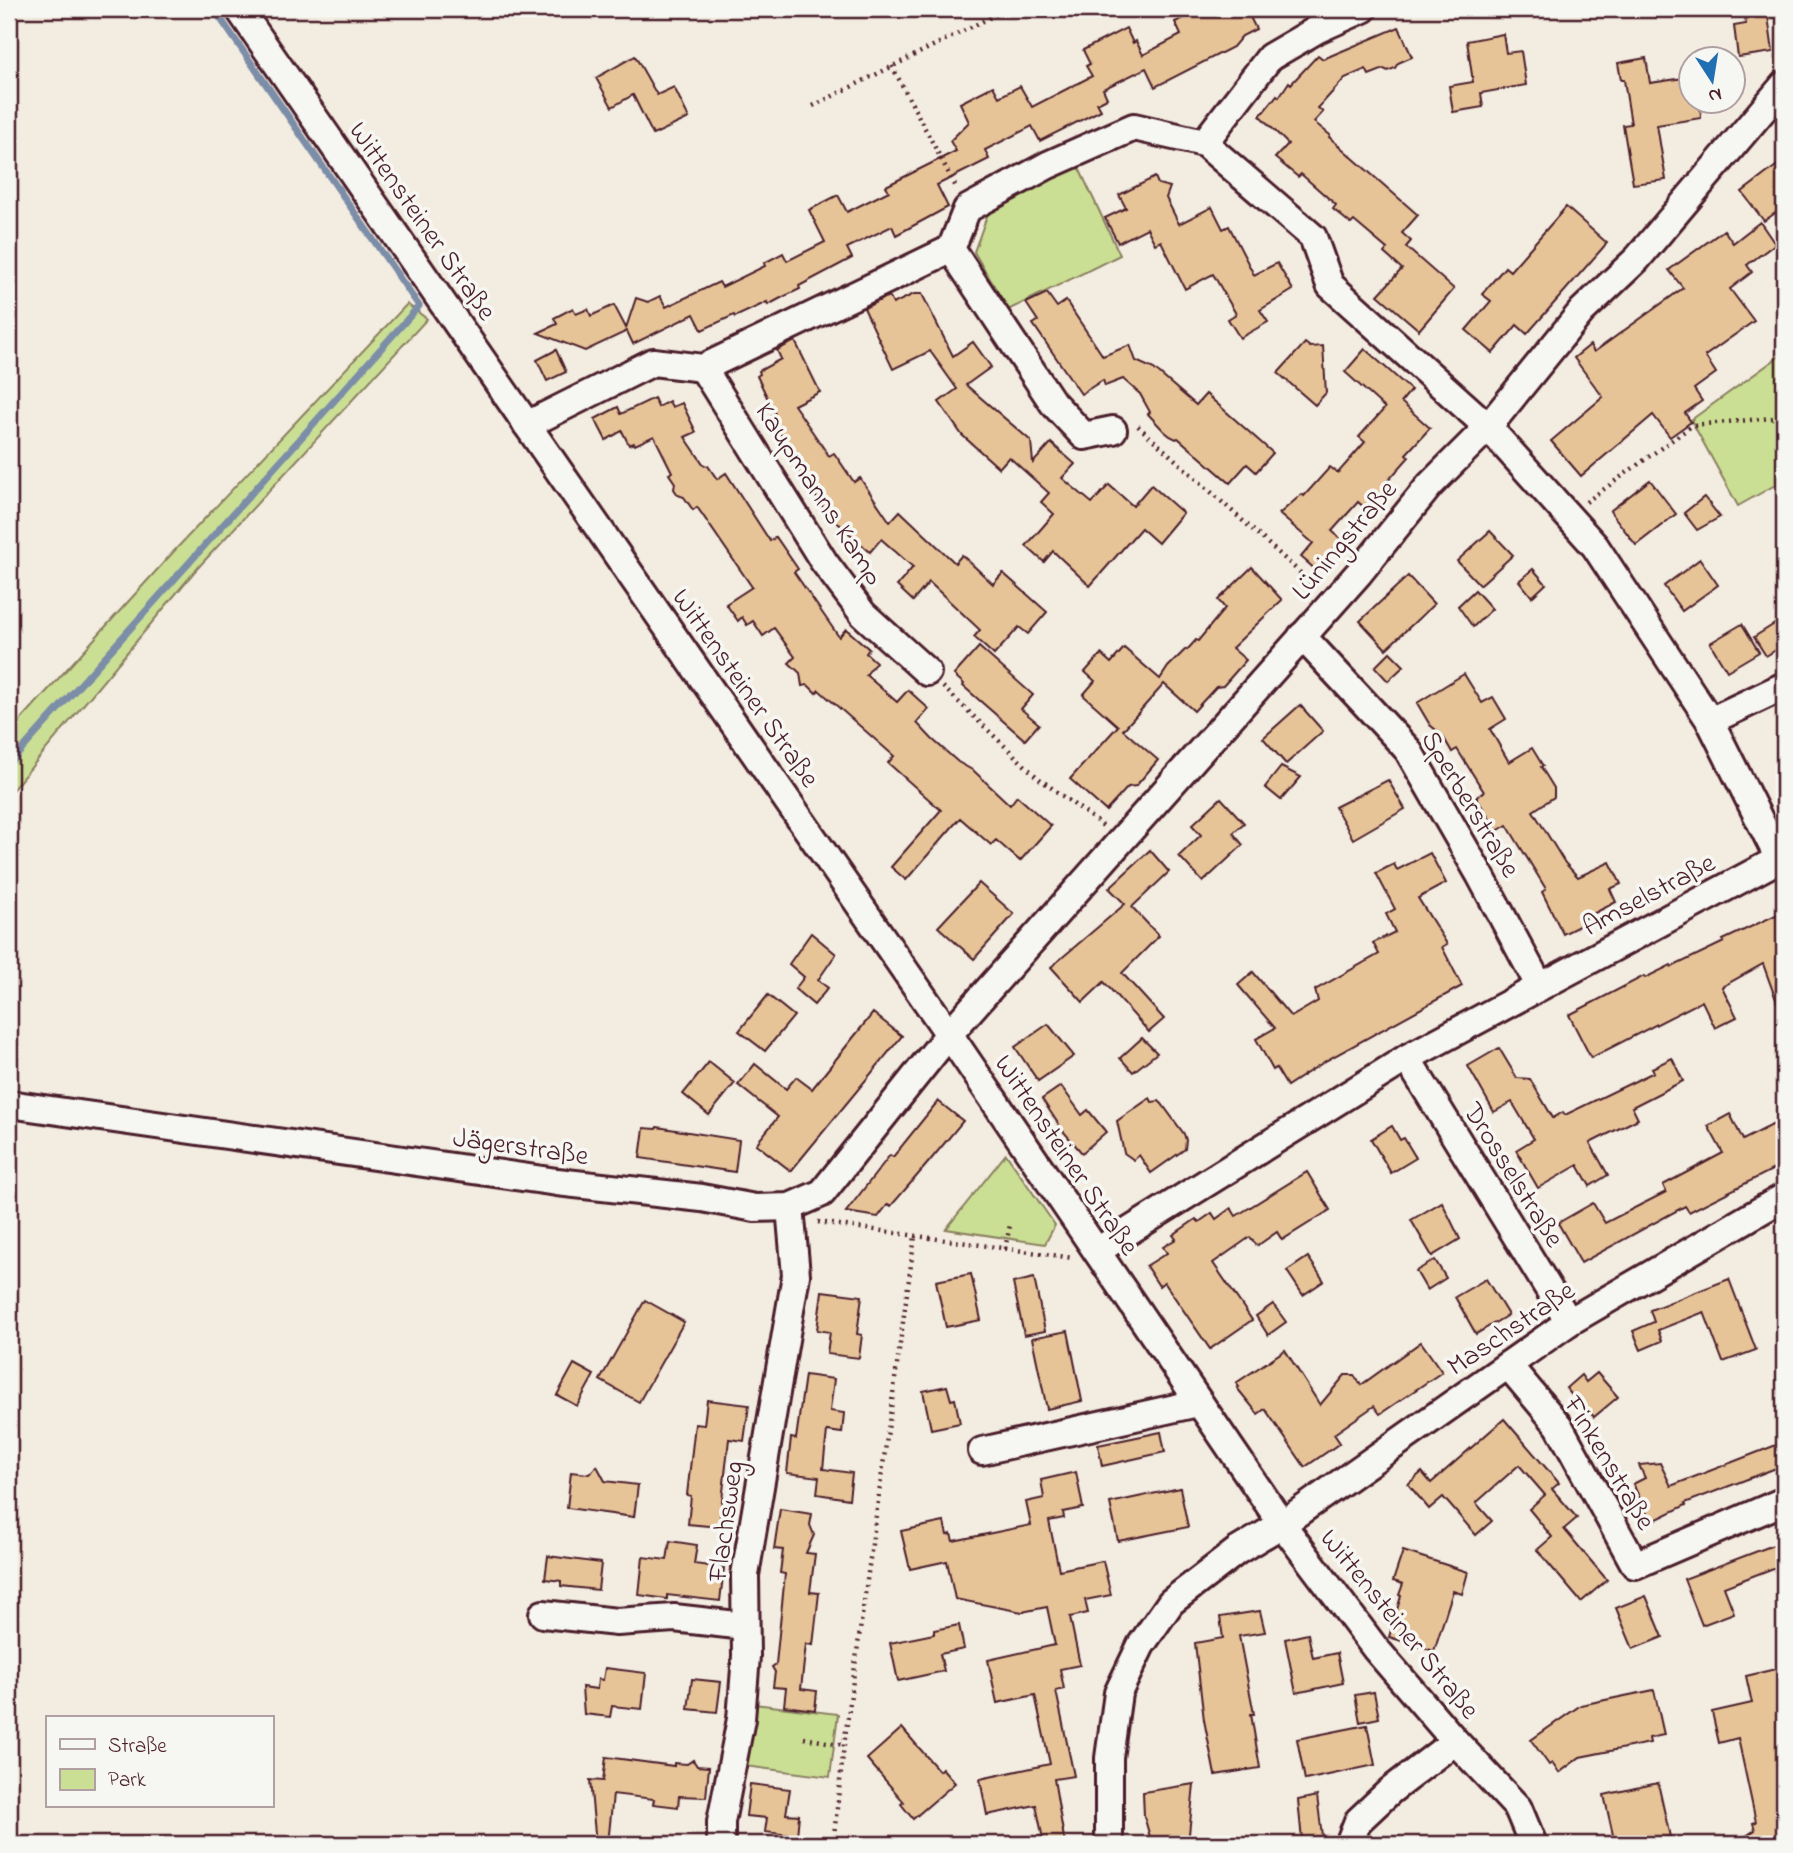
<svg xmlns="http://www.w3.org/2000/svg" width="1793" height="1853" font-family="'Indie Flower',sans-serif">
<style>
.green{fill:#cadf94;stroke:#8a7f60;stroke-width:2}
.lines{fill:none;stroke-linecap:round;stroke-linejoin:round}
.stream{stroke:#7b8da8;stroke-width:7}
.building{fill:#e7c498;stroke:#4a1f2b;stroke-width:2}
.minor-casing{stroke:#4a1f2b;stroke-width:32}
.path{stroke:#4a1f2b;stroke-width:4.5;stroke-dasharray:2 5;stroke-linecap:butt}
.minor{stroke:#f6f6f2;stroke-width:26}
.labels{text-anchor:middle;stroke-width:7;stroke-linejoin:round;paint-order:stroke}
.street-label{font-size:28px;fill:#4a1f2b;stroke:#f6f6f2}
</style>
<rect width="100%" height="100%" fill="#f3ece0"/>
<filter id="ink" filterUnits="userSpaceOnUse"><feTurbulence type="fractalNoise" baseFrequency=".0143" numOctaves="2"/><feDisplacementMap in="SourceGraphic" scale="14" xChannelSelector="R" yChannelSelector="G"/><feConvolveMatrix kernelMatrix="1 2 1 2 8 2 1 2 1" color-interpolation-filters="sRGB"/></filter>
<g filter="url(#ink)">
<!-- green -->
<g class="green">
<polygon points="1078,166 1120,255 1008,310 974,252 988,213"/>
<polygon points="407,304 427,319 194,572 9,794 9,733 176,549"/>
<polygon points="1784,353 1784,480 1738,506 1691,420"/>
<polygon points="1006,1154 1055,1225 1045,1244 946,1229"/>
<polygon points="754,1704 838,1714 830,1777 744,1766"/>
</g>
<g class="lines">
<!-- stream -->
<polyline class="stream" points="9,764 419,306 214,9"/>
</g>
<!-- building -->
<g class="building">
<polygon points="1202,9 1246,9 1256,29 1242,36 1233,47 1155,87 1146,68 1103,89 1107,98 1097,103 1101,110 1040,141 1032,126 985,150 989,159 937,185 948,207 896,235 892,226 847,248 852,258 799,286 800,289 781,298 768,305 767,302 735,317 734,315 702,330 694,314 633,344 627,331 585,351 538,333 557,324 554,318 573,308 576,314 588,309 591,316 614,305 626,328 636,298 648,302 660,296 666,307 719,282 722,287 765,266 764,263 783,253 787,261 825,242 809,210 838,195 847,212 889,191 886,186 956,151 950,141 969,122 960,103 993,86 999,97 1020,86 1032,107 1092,76 1086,66 1090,64 1083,50 1126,28 1133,43 1136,41 1143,55 1181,35 1175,22"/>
<polygon points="1744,9 1767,9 1773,52 1738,57 1734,26 1746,24"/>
<polygon points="1399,27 1412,57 1398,63 1395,68 1388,71 1384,69 1369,75 1366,69 1345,78 1318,108 1323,112 1314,122 1330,135 1329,137 1418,215 1402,233 1411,241 1406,247 1454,289 1419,330 1378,295 1402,269 1384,253 1387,249 1354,221 1351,224 1333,209 1336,205 1301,174 1298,177 1275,158 1288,144 1260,116 1277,95 1279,97 1289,82 1291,84 1318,55 1323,59"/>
<polygon points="1503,34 1506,53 1521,51 1526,85 1481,93 1483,107 1453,112 1449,86 1473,82 1467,41"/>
<polygon points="635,56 657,95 674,87 689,118 653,135 633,95 612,107 596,78"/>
<polygon points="1646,58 1650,83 1691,77 1691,102 1700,102 1701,118 1657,125 1666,180 1633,184 1623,125 1631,124 1624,80 1621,80 1618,63"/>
<polygon points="1784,160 1784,207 1764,221 1742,192"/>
<polygon points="1155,177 1158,184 1170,187 1166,198 1179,224 1212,207 1223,229 1229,226 1254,275 1277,263 1293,290 1260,310 1268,322 1240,338 1228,319 1236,314 1213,274 1185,289 1161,241 1155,244 1147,228 1118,243 1105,218 1126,208 1119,195"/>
<polygon points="1566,207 1607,243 1527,334 1517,325 1493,353 1466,330 1491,301 1482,294 1505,267 1510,271"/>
<polygon points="1760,222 1775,244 1747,265 1752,272 1730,289 1754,321 1705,356 1716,373 1694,389 1702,401 1685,413 1691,422 1670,437 1653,415 1581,476 1551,441 1603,397 1574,358 1590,345 1594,352 1683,288 1669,270 1724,230 1733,243"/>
<polygon points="1047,293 1057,307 1066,301 1103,356 1130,345 1136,361 1154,369 1196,405 1206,394 1273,453 1256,472 1247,464 1230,483 1178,438 1176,439 1170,436 1164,431 1148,414 1150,412 1140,394 1123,379 1105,386 1103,380 1081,394 1033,324 1038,321 1026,303"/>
<polygon points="914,294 922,294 953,356 973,342 991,367 966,385 1031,441 1033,463 1051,443 1075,464 1062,478 1092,503 1109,485 1133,506 1151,485 1183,513 1158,543 1141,528 1090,586 1053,551 1044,562 1026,546 1054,514 1041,502 1049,493 1009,457 999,468 962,435 939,402 957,389 930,351 893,369 864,308 889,296 893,304"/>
<polygon points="795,341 820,392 794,405 829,456 834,453 854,482 860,478 890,522 900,511 955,563 962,555 993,584 1003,573 1047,612 1028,634 1019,627 994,655 974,637 980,630 929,582 913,601 897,586 913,567 881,539 870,552 828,514 781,447 785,444 772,416 775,414 757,376 760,374 759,371 781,359 777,350"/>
<polygon points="1305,343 1310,347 1323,346 1326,393 1315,405 1278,373"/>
<polygon points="1365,349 1411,390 1401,402 1430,428 1406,454 1409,457 1385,484 1388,486 1381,495 1386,500 1373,515 1358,502 1332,531 1342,540 1316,570 1301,557 1313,543 1279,514 1302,494 1304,496 1330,467 1338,473 1365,442 1359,437 1385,408 1345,372"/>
<polygon points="556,350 566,372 547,381 537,360"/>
<polygon points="654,398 658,407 669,401 672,407 682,403 696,432 685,437 704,465 708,466 717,479 726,473 770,541 776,537 798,569 794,572 839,637 846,629 869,649 866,653 876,662 866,675 897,702 908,690 929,709 917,723 932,739 958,762 974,771 1010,805 1017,796 1051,826 1020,861 996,840 991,845 960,818 906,880 891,867 941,810 888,763 894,756 819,690 816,693 808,685 802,686 800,673 789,663 795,657 774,628 763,636 753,621 747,625 742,617 738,621 726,604 752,587 697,507 693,510 684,497 678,495 674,489 675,483 669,474 672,472 654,436 635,445 634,443 629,445 622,431 606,440 595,419 618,407 621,414"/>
<polygon points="1650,480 1676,514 1636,545 1610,511"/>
<polygon points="1704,497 1720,517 1697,530 1684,513"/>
<polygon points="1490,531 1513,555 1480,585 1457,561"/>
<polygon points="1700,559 1718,585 1682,611 1664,586"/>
<polygon points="1252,567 1282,600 1232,648 1246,660 1223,686 1216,687 1194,711 1164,684 1123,730 1158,760 1136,786 1128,787 1106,811 1070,779 1118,726 1083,695 1095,681 1085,672 1101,654 1111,663 1124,648 1160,679 1168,667 1186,649 1187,650 1196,640 1198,641 1225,608 1218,600"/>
<polygon points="1533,569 1546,584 1532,597 1519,581"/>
<polygon points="1408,576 1434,604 1386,649 1360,621"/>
<polygon points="1475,590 1492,609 1473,627 1458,606"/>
<polygon points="1784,618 1784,645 1766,656 1754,637"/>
<polygon points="1742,624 1759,652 1727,671 1710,643"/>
<polygon points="979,647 1033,695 1021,709 1039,724 1025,740 963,686 964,684 954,675"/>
<polygon points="1390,652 1404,666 1388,681 1375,667"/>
<polygon points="1464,674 1482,703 1493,697 1506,719 1490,729 1509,762 1532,748 1543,766 1541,767 1554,788 1554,797 1533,811 1565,863 1578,877 1610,862 1621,884 1610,889 1616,902 1581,920 1583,924 1563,934 1542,892 1546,889 1507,825 1497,831 1476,797 1484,792 1457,749 1452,752 1442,735 1430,725 1417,703"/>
<polygon points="1300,705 1323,731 1286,764 1263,738"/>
<polygon points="1281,767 1301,777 1281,800 1265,787"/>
<polygon points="1388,780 1405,809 1353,839 1335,807"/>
<polygon points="1221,798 1244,823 1233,833 1243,845 1203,882 1179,856 1201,835 1192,825"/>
<polygon points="1150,850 1169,872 1132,907 1159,936 1122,973 1164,1019 1149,1032 1104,982 1083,1002 1051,967 1125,904 1109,888"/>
<polygon points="1430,853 1446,883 1418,898 1447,944 1442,947 1462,986 1327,1060 1287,1086 1276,1068 1273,1070 1256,1039 1275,1028 1238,985 1253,972 1291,1017 1318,1001 1315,990 1379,954 1373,943 1395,932 1386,914 1395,909 1376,873 1394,864 1397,870"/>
<polygon points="979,883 1014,914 974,959 938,927"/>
<polygon points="1784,911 1784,1016 1782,1016 1763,964 1722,987 1737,1017 1715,1028 1702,1001 1591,1058 1569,1015 1644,976 1645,978 1671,965 1672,967 1724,942 1723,940"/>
<polygon points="811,933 836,954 818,980 828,988 814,1005 795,989 804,977 789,964"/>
<polygon points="768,995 794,1016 765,1051 739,1031"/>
<polygon points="873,1013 902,1036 791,1171 756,1144 778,1117 738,1085 755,1064 786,1089 796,1077 812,1089"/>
<polygon points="1048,1024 1074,1056 1038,1081 1015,1047"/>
<polygon points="1142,1038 1157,1053 1133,1072 1120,1058"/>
<polygon points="1499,1048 1517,1078 1530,1079 1553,1118 1563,1112 1565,1115 1654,1072 1652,1068 1672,1058 1683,1081 1632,1107 1638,1119 1590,1143 1608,1175 1590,1186 1578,1165 1538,1188 1516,1150 1534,1139 1512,1102 1494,1112 1468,1066"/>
<polygon points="709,1062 735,1083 709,1115 683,1094"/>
<polygon points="1061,1086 1082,1115 1088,1110 1106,1132 1082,1153 1063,1131 1042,1099"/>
<polygon points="1150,1098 1152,1102 1159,1101 1162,1104 1184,1134 1186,1140 1185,1149 1151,1173 1139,1155 1134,1160 1124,1153 1117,1121"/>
<polygon points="938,1101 963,1121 928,1163 891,1206 888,1204 878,1217 846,1212 890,1155 893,1157"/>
<polygon points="1730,1114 1743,1140 1784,1119 1784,1164 1689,1212 1685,1206 1581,1263 1558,1223 1593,1203 1605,1223 1666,1192 1663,1185 1723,1153 1708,1126"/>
<polygon points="1392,1126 1400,1140 1404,1138 1416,1158 1391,1173 1371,1139"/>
<polygon points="657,1127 739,1140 735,1172 640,1158 644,1128 656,1129"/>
<polygon points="1307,1172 1330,1210 1282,1240 1277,1232 1257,1246 1250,1237 1213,1263 1252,1320 1210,1349 1164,1282 1159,1286 1146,1266 1167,1253 1163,1247 1176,1239 1173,1235 1196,1219 1199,1222 1212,1213 1216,1219 1231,1208 1236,1216"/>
<polygon points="1442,1202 1460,1239 1432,1256 1411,1220"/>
<polygon points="1308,1257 1324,1281 1303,1295 1287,1271"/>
<polygon points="1435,1260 1446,1278 1427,1290 1416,1271"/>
<polygon points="971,1274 981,1320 946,1327 936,1281"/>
<polygon points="1034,1278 1045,1331 1024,1335 1013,1283"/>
<polygon points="1486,1279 1508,1315 1476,1334 1455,1297"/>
<polygon points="1729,1279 1756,1350 1723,1362 1704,1312 1658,1330 1662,1341 1641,1350 1633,1331 1654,1322 1650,1310"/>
<polygon points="822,1291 862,1296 857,1334 862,1335 859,1358 827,1354 830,1332 817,1330"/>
<polygon points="645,1300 684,1322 639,1402 600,1380"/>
<polygon points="1273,1304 1286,1322 1268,1335 1256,1316"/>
<polygon points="1068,1331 1082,1401 1047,1409 1032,1338"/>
<polygon points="1421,1342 1442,1372 1380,1414 1374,1406 1334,1434 1340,1443 1305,1467 1265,1409 1258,1414 1237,1388 1239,1387 1236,1383 1285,1350 1320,1405 1345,1375 1354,1375 1361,1385"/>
<polygon points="574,1364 594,1375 577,1406 557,1395"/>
<polygon points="1597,1373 1618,1397 1594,1417 1586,1408 1584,1410 1566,1388 1581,1375 1586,1382"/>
<polygon points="805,1375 834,1379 830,1411 844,1413 842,1433 827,1431 823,1469 852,1473 849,1499 817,1494 819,1477 787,1473 791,1438 796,1439"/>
<polygon points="947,1386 951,1400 955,1399 960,1423 931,1429 923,1391"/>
<polygon points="707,1400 749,1405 744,1441 729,1439 719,1527 688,1524 691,1496 687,1495 695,1424 704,1425"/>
<polygon points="1504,1419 1559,1483 1552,1489 1577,1518 1564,1529 1607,1580 1581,1602 1537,1550 1552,1537 1529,1509 1545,1495 1519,1465 1476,1503 1492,1521 1476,1535 1443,1497 1429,1509 1408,1484 1422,1472 1431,1483"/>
<polygon points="1161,1432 1165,1452 1102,1466 1098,1445"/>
<polygon points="1784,1442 1784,1465 1685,1503 1686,1505 1651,1522 1633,1484 1645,1478 1639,1465 1660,1463 1671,1486"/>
<polygon points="597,1466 605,1481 638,1485 634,1517 567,1508 571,1472 589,1474"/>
<polygon points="1076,1472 1083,1508 1063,1512 1064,1518 1049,1521 1059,1570 1103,1561 1111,1595 1085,1600 1088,1613 1070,1617 1080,1665 1060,1669 1064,1689 1056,1691 1074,1776 1054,1779 1065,1844 1044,1844 1036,1805 987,1815 980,1779 1050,1764 1035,1695 997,1703 988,1660 1055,1645 1047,1607 1022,1612 955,1599 947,1561 910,1569 901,1531 944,1522 947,1535 951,1534 953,1541 1031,1525 1026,1502 1044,1498 1041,1480"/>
<polygon points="1180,1488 1188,1527 1118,1541 1110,1503"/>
<polygon points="780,1509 812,1514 810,1525 814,1535 806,1553 815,1554 810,1592 819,1593 813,1645 806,1644 801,1689 817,1691 815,1710 784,1706 786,1688 773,1687 775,1672 772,1667 776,1664 785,1574 780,1573 783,1550 774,1549"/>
<polygon points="670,1541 697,1545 694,1564 724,1568 720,1601 667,1595 667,1599 639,1595 643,1557 667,1560"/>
<polygon points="1784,1541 1784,1564 1724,1587 1734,1613 1702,1625 1684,1579"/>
<polygon points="1403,1551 1468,1572 1462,1594 1453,1591 1434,1651 1389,1637 1401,1596 1399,1595 1403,1584 1393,1581"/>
<polygon points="548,1556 601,1563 598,1590 561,1586 561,1581 545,1579"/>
<polygon points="1646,1596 1663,1637 1633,1649 1616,1608"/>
<polygon points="1260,1611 1265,1632 1239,1636 1254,1714 1251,1714 1260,1768 1215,1775 1204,1720 1195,1643 1223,1638 1220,1617"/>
<polygon points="959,1625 964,1649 940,1654 944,1671 898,1681 890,1643 934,1634 934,1630"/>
<polygon points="1308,1634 1313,1658 1337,1653 1343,1683 1296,1693 1285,1639"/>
<polygon points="1784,1667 1784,1844 1734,1844 1755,1830 1753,1823 1756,1822 1738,1738 1719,1743 1712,1712 1752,1703 1746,1676"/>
<polygon points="605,1668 646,1673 642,1709 612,1706 610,1717 584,1714 582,1687 597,1689 598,1679 603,1680"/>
<polygon points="692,1679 721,1682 717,1712 688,1709"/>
<polygon points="1654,1690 1664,1735 1649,1738 1650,1743 1580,1757 1559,1773 1552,1763 1549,1765 1531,1740 1581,1705"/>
<polygon points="1374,1692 1379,1718 1360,1722 1355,1695"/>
<polygon points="1367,1725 1375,1765 1305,1780 1297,1739"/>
<polygon points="902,1728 939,1771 942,1768 955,1783 913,1819 901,1804 904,1802 867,1759"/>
<polygon points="606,1757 674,1766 674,1763 687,1764 693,1760 697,1766 709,1767 706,1797 679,1796 678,1807 653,1804 654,1799 613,1794 608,1844 596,1844 590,1780 603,1781"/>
<polygon points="1658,1783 1670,1837 1664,1838 1665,1844 1615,1844 1604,1795"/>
<polygon points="750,1784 790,1789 786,1814 799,1815 797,1836 765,1832 767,1818 746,1816"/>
<polygon points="1194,1784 1188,1844 1152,1844 1144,1816 1143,1792"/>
<polygon points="1317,1796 1322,1836 1302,1840 1298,1800"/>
</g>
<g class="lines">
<!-- minor casing -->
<g class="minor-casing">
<g id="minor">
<polyline points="239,9 949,1034 1282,1524 1375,1648 1455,1741 1518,1808 1533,1844"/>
<polyline points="1204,143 1270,57 1318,29 1363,9"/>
<polyline points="703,368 824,562 863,614 927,672"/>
<polyline points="527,425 653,362 703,368 951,249"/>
<polyline points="1302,636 1408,750 1480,875 1539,985"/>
<polyline points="1710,721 1784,686"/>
<polyline points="1407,1058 1569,1322"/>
<polyline points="9,1104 557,1182 702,1198 755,1208 790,1207 822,1193 949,1034 1359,573 1430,485 1488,427 1582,311 1637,259 1784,85"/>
<polyline points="1097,1251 1407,1058 1779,859 1710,721 1595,546 1488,427 1330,285 1313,237 1204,143 1134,127 1048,165 967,209 951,249 1053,403 1084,436 1113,430"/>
<polyline points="1508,1365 1559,1426 1635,1565 1784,1501"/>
<polyline points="982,1451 1198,1403"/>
<polyline points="543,1614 617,1622 674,1618 745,1626"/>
<polyline points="721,1844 721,1822 741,1719 746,1656 745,1575 796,1275 790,1207"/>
<polyline points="1109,1844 1109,1758 1118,1693 1141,1645 1171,1602 1237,1551 1282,1524 1569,1322 1784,1197"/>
<polyline points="1349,1844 1358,1821 1390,1791 1455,1741"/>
</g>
</g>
<!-- path -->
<g class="path">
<polyline points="892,66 957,189"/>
<polyline points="813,106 1007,9"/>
<polyline points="1138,426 1316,587"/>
<polyline points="1586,502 1693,425 1784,417"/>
<polyline points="943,687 1037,777 1103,826"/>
<polyline points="818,1222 1073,1258"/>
<polyline points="1005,1249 1010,1225"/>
<polyline points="804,1738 844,1745"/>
<polyline points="833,1844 844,1745 915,1236"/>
</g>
<!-- minor -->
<use href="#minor" class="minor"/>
</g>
</g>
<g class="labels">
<!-- street labels -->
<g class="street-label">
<text transform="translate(424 220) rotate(55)" y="10">Wittensteiner Straße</text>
<text transform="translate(821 493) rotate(57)" y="10">Kaupmanns Kamp</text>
<text transform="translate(1343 539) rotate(-50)" y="10">Lüningstraße</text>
<text transform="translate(747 687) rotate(55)" y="10">Wittensteiner Straße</text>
<text transform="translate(1472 803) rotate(59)" y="10">Sperberstraße</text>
<text transform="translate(1648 893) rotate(-28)" y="10">Amselstraße</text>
<text transform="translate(521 1145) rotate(8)" y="10">Jägerstraße</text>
<text transform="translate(1068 1154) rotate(56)" y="10">Wittensteiner Straße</text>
<text transform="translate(1515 1174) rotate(58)" y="10">Drosselstraße</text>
<text transform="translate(1510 1327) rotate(-34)" y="10">Maschstraße</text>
<text transform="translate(1611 1462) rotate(59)" y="10">Finkenstraße</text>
<text transform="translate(724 1521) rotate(-82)" y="10">Flachsweg</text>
<text transform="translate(1401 1623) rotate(51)" y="10">Wittensteiner Straße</text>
</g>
</g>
<!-- margin -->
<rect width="1793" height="1853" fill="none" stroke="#f6f6f2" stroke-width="35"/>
<rect x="18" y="18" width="1758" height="1818" fill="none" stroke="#4a1f2b" stroke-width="2.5" filter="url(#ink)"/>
<!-- legend -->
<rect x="46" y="1716" width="228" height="91" fill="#f6f6f2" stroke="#b1a0a2" stroke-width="2"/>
<rect x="60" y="1739" width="35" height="10" fill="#f6f6f2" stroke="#b1a0a2" stroke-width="2"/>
<text x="108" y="1752" font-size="21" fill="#4a1f2b">Straße</text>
<rect x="60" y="1769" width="35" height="21" fill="#cadf94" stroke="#b1a0a2" stroke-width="2"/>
<text x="108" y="1786" font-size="21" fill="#4a1f2b">Park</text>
<!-- north arrow -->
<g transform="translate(1712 80) rotate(168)"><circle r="33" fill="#f6f6f2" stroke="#b1a0a2" stroke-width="2"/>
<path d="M0-5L12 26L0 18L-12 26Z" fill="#1f6fb2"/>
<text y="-10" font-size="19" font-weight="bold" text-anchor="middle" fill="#4a1f2b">N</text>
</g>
</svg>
